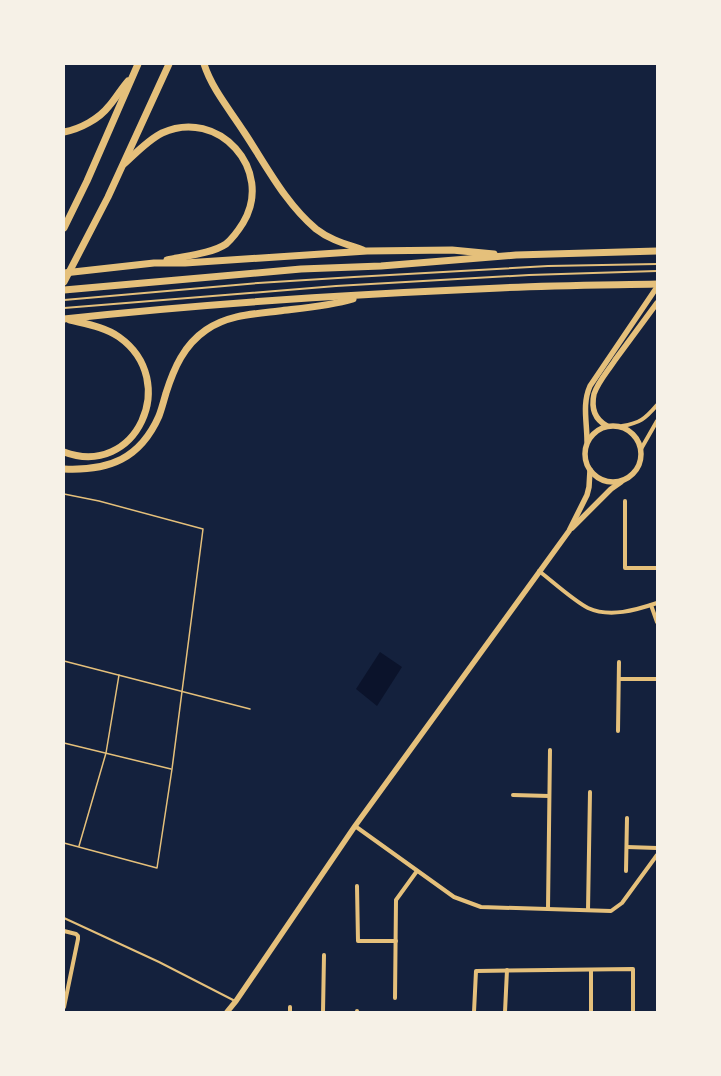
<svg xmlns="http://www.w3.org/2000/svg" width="721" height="1076" font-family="Mulish,sans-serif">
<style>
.water{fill:#0b132b}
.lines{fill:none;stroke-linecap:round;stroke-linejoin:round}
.path{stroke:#e5c07b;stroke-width:1.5}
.service{stroke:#e5c07b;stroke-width:2}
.minor{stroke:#e5c07b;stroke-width:4}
.secondary{stroke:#e5c07b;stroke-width:5.5}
.trunk{stroke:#e5c07b;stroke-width:7}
</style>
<rect width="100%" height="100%" fill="#14213d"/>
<!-- water -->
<polygon class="water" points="380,652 402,667 377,706 356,689"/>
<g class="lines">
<!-- path -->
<g class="path">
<polyline points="64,494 99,501 203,529 172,769 157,868 64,843"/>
<polyline points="64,661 250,709"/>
<polyline points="64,743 171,769"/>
<polyline points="79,846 106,753 119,675"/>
</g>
<!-- service -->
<g class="service">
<polyline points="64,300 258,283 354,277 548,266 657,264"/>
<polyline points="64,308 336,286 529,275 657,271"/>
<polyline points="64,918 159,962 235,1001"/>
</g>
<!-- minor -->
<g class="minor">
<path d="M 622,426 C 640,423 645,419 657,405"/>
<polyline points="641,449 657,421"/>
<polyline points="625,501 625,568 657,568"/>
<path d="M 539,571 C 552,581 574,601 588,608 C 610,618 636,610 657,603"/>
<polyline points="651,605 657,622"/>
<polyline points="619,679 657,679"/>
<polyline points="618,731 619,662"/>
<polyline points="513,795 549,796"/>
<polyline points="355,826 454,897 481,907 611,911 622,903 657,855"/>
<polyline points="627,847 657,848"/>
<polyline points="626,871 627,818"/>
<polyline points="357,886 358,941 396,941"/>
<polyline points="548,909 550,750"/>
<polyline points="588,910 590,792"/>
<polyline points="64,931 76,934 78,936 78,939 64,1007"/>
<polyline points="591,970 591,1012"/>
<polyline points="395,998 396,900 417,871"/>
<polyline points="290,1012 290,1007"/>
<polyline points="323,1012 324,955"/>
<polyline points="357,1012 357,1011"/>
<polyline points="474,1012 476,971 633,969 633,1012"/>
<polyline points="505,1012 507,970"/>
</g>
<!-- secondary -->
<g class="secondary">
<circle cx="613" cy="454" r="28"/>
<path d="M 607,426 C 594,419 591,408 594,394 C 598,382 608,371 615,360 C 629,341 643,322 657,303"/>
<path d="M 587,441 C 587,422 582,404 590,386 L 657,287"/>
<polyline points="572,528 611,489 621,482"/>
<polyline points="227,1012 236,1001 355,826 569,531 587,495 589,487 590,470"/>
</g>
<!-- trunk -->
<g class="trunk">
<path d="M 204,64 C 212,89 230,110 244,132 C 266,165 285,203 316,229 C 330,240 346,244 363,250"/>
<path d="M 64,132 C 80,129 99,119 109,106 C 116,98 121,89 128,81"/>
<path d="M 124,164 C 136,153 148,140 162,133 C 218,107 275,170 243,223 C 238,231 233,238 226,244 C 211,254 184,256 167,260"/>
<polyline points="64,228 87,181 138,64"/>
<polyline points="64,273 154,263 185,263 367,251 452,250 494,254"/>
<polyline points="64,282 108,197 169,64"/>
<polyline points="64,290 301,269 381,266 516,255 657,251"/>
<path d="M 64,319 C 209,303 355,294 500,288 C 552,285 605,285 657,284"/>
<path d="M 64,452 C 136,479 181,381 119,337 C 105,327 86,324 70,320"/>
<path d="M 64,469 C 109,471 140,459 159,416 C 162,408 164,400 166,393 C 174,368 184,345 206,330 C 228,315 253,314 279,311 C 304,308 329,306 353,299"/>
</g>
</g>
<!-- border -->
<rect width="721" height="1076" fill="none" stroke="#f6f1e7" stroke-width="130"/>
</svg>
